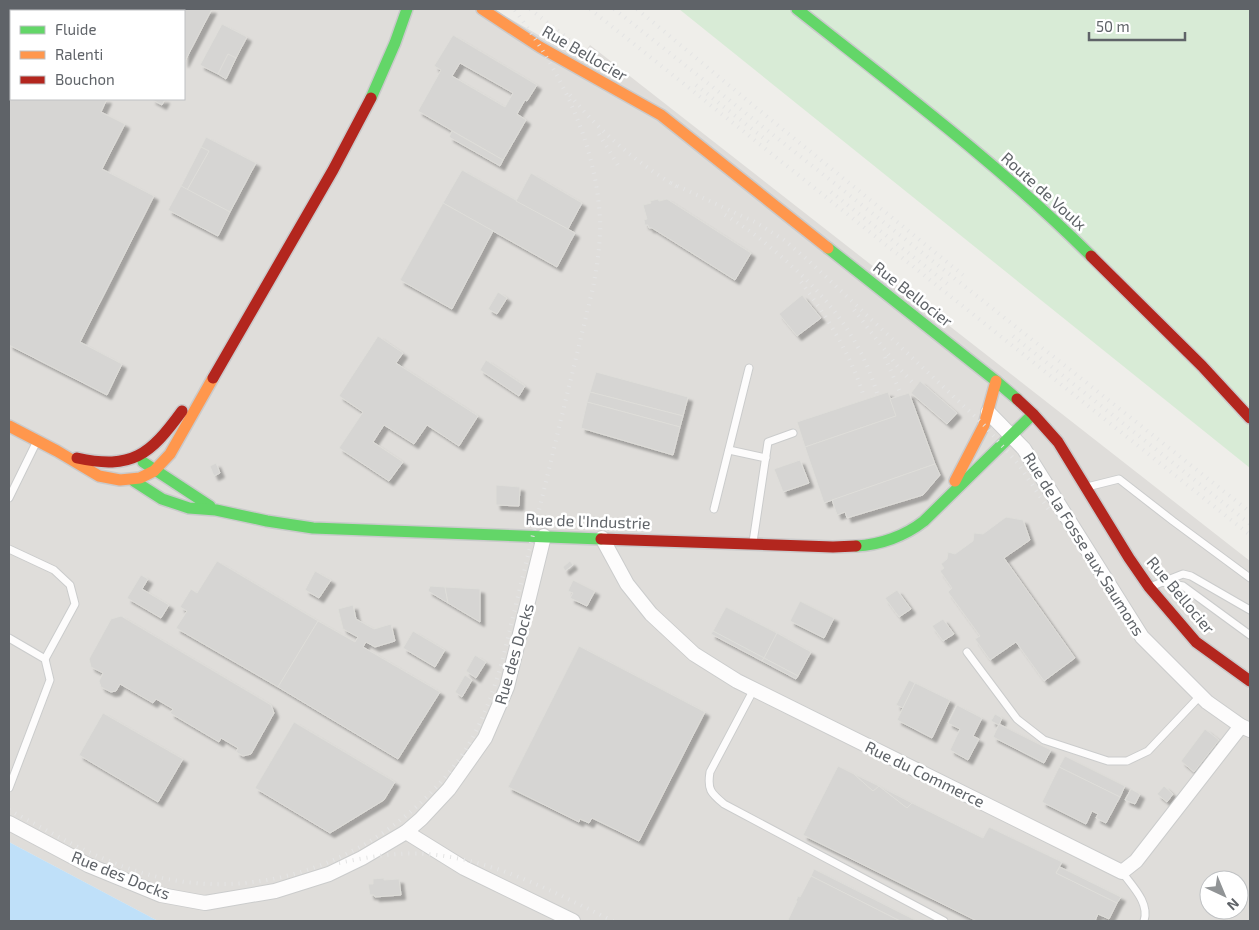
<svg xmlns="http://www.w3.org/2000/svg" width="1259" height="930" font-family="'Exo 2',sans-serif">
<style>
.industrial{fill:#dfddda;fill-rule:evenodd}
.green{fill:#d8ebd6}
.water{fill:#bfe0f9}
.building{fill:#d6d5d3;stroke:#deddd9;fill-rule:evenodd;filter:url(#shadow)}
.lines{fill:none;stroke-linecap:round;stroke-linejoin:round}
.lane-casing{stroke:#cbcccc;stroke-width:9}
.street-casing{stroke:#cbcccc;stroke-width:16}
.fast-casing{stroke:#cacacb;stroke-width:14}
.slow-casing{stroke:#cacacb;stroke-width:14}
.jam-casing{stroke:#cacacb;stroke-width:14}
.lane{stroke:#fdfcfc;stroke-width:7}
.street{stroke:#fdfcfc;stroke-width:14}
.fast{stroke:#63d668;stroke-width:11}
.slow{stroke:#ff974d;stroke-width:11}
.jam{stroke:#b3261e;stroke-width:11}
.rail{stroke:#e4e4e4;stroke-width:4;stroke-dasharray:1 6;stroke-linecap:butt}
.labels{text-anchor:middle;stroke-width:5;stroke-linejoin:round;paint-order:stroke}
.street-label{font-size:16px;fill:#5f6368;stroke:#fff}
</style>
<defs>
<filter id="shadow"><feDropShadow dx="4.5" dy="4.5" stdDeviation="1" flood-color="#0004"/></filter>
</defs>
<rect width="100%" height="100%" fill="#efeeea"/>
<!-- industrial -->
<path class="industrial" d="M 9,9 L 493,9 L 580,59 L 590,45 L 1250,561 L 1250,921 L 158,921 L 9,842 ZM 11,11 L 184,11 L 184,99 L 11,99 ZM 1209,880 L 1239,880 L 1239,910 L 1209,910 Z"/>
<!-- green -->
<polygon class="green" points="679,9 1250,9 1250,468"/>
<!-- water -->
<polygon class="water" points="9,842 158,921 9,921"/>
<!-- building -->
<g class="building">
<polygon points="181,9 212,9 184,63 184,11 179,11"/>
<polygon points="222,24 247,37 236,58 228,54 218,74 200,65"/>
<path d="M 453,35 L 537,85 L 527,101 L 525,100 L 517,114 L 526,120 L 503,160 L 418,111 L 441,70 L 434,66 ZM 460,63 L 513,93 L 505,107 L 452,76 Z"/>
<polygon points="228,54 236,58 226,79 218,74"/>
<polygon points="11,98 107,99 101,112 125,124 102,169 154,196 80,342 122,364 107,395 9,345 9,103"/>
<polygon points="151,99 165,99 162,105"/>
<polygon points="452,131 503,160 500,166 449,137"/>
<polygon points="206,137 256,163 230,212 187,190 209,151 201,147"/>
<polygon points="201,147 209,151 187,190 181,186"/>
<polygon points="462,170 575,233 557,267 443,203"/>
<polygon points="531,173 582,203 568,229 516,201"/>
<polygon points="181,186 230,212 218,236 168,210"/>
<polygon points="658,199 659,201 667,199 751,253 735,280 652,228 649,228 648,225 645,225 644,220 647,219 643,205 651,203 650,201"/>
<polygon points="443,203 493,231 452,309 400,280"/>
<polygon points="498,292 507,298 497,314 488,309"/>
<polygon points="802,295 821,318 797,336 779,314"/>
<polygon points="378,336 403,353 396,363 478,416 459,446 427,425 414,444 384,425 373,442 403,462 389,481 339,448 363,412 339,396"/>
<polygon points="486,360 525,386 519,396 480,370"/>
<polygon points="596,372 688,397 683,416 590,392"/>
<polygon points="920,381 957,413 947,424 911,393"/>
<polygon points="590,392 683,416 680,427 587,402"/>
<polygon points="888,392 896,416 805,447 797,422"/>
<polygon points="909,393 935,464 824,503 805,447 896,416 890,399"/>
<polygon points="587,402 680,427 673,455 581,428"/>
<polygon points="800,460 809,483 783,492 774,469"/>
<polygon points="216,463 220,473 214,476 210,466"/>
<polygon points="935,464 940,475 923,495 847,518 845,512 837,515 832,500"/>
<polygon points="496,485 520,487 519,506 496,505"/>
<polygon points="1006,517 1023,520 1030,540 1004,558 1075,658 1044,681 1016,642 990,660 975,639 980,636 948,592 952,588 940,571 944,568 941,564 947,559 948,552 955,554 973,541 974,533 983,534"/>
<polygon points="217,561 318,621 278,687 176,628 187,611 180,607 191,589 197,593"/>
<polygon points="570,561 573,565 565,571 563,567"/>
<polygon points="315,571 331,580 319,598 305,590"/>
<polygon points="141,575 148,579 142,589 169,605 161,618 127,598"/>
<polygon points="573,580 595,591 587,606 570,598 573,593 568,591"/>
<polygon points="430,586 445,587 448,603 428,591"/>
<polygon points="445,587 480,589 480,622 448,603"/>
<polygon points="897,590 911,609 899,617 885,598"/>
<polygon points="800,601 834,618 824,638 790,621"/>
<polygon points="353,605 356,619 374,629 391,624 395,641 375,647 366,642 363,647 440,692 398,759 278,687 318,621 355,642 358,637 343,629 338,609"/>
<polygon points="726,607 777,633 764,658 713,631"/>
<polygon points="121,616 271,705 274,713 251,754 243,756 236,752 238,748 221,738 219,742 170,713 173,709 156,699 153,703 120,684 116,691 111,692 101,687 99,681 103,673 91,667 89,659 111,619"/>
<polygon points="943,619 954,634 943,641 932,626"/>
<polygon points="413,631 445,650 435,667 403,648"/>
<polygon points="713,631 764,658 762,661 711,634"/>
<polygon points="777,633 811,652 798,676 764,658"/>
<polygon points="579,646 705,712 639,841 592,818 589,823 580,819 579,822 508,787"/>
<polygon points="475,655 486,662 476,678 466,671"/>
<polygon points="764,658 798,676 796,679 762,661"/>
<polygon points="465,675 472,680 462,697 455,692"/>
<polygon points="909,680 915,683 903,708 896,705"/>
<polygon points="915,683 950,700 932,738 897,720"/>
<polygon points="957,705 982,718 973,736 979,739 968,760 950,750 960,729 948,723"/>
<polygon points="103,713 183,759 158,802 79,755"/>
<polygon points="995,714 1002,718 999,725 991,721"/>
<polygon points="294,722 395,782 384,800 330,833 255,788"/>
<polygon points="999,724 1051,750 1044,763 993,737"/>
<polygon points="1205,729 1219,740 1194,772 1181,761"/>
<polygon points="1065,756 1125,786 1120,797 1059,767"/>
<polygon points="838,766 854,774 873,791 879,786 907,808 912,803 983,838 989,827 1062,862 1056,873 1117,903 1109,919 1098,914 1095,921 977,921 803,835"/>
<polygon points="1059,767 1120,797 1106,823 1096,818 1098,814 1092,811 1086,824 1042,802"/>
<polygon points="854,774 879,786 873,791"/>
<polygon points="879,786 912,803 907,808"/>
<polygon points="1164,786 1173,794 1167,802 1157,794"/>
<polygon points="1131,789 1140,794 1135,804 1125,800"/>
<polygon points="1060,867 1121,897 1117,903 1056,873"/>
<polygon points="814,869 917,921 900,921 811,876"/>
<polygon points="811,876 900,921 790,921 788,920 797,901 796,901 798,896 800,897"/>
<polygon points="384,878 384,880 399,879 401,895 375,897 374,895 370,895 368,884 373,884 373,879"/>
</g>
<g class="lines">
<!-- lane casing -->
<g class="lane-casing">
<g id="lane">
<polyline points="729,450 766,458"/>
<polyline points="1087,487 1119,479 1173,521 1250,578"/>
<polyline points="9,498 36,443"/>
<polyline points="714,509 749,368"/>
<polyline points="753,542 768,442 793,433"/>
<polyline points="9,549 54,570 70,585 75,604 45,659"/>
<polyline points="1162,582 1183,586 1250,635"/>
<polyline points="1150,587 1183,574 1191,576 1250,610"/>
<polyline points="9,638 45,659 50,680 9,788"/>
<polyline points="967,652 1017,719 1044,740 1108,761 1127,761 1148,751 1200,696"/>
<path d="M 754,689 L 710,772 C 707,790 711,793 724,804 L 944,921"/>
<path d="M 1122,872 C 1132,886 1150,903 1144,921"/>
</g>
</g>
<!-- street casing -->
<g class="street-casing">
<g id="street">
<polyline points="988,412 1024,449 1142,637 1207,702 1241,726 1250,730"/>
<polyline points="602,538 627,584 651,614 694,654 737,681 1122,872 1136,861 1241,726"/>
<polyline points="9,823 88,865 161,895 205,903 275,891 329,874 362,858 406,832 421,819 449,789 485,738 507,687 544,536"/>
<polyline points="406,832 464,868 573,921"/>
</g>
</g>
<!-- fast casing -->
<g class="fast-casing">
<g id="fast">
<path d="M 797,9 C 897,88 1000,165 1091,256"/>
<polyline points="371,98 395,43 407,9"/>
<polyline points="828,248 996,381 1017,399"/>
<polyline points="143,462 210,506"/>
<polyline points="134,481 162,499 189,508 216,510 267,521 313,528 601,539"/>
<path d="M 856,546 C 880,545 905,536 924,521 L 1033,414"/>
</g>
</g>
<!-- slow casing -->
<g class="slow-casing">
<g id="slow">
<polyline points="482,9 540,47 661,115 828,248"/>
<polyline points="9,426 57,451 99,476 120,480 140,478 154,471 170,454 213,378"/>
<polyline points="955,481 984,425 996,381"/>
</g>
</g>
<!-- jam casing -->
<g class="jam-casing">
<g id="jam">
<polyline points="1091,256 1202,366 1250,418"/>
<polyline points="213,378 333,170 371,98"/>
<polyline points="1017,399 1033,414 1058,442 1129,558 1149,587 1196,642 1250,681"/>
<path d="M 77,458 C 132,470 150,455 182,411"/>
<polyline points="601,539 833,547 856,546"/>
</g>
</g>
<!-- lane -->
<use href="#lane" class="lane"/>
<!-- street -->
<use href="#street" class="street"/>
<!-- fast -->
<use href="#fast" class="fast"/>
<!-- slow -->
<use href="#slow" class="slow"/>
<!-- jam -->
<use href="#jam" class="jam"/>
<!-- rail -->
<g class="rail">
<polyline points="530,9 570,40"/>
<polyline points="590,9 1250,535"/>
<polyline points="614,9 1250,512"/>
<polyline points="637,9 754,106 963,275"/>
<polyline points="696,85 770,143"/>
<path d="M 570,95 C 600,132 636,162 677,187"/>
<polyline points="599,134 619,167"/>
<polyline points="671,183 757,223 784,240 809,261 984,425 1019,465 1051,513"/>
<polyline points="831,192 949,285"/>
<path d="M 725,215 C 751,230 773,249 795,269 C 833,304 862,343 877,393"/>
<path d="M 801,282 C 828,318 851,355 864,397"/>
<polyline points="854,310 898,367 914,384"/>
<polyline points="1013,336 1250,524"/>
<polyline points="885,357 900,392"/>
<path d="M 9,810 C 54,834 100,862 150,875 C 261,905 380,859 451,770 C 477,738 492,698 503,658 L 593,288 C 597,266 601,242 600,219 C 596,142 560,70 514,9"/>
<path d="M 339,863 C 367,857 398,852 426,854 C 494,859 553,892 613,921"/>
</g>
</g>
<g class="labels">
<!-- street labels -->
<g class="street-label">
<text transform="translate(585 53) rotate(30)" y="6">Rue Bellocier</text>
<text transform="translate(1044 191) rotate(42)" y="6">Route de Voulx</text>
<text transform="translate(913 294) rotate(38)" y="6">Rue Bellocier</text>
<text transform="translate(588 521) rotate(2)" y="6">Rue de l'Industrie</text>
<text transform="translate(1084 544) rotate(58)" y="6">Rue de la Fosse aux Saumons</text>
<text transform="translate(1181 595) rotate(50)" y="6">Rue Bellocier</text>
<text transform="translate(514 654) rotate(-74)" y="6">Rue des Docks</text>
<text transform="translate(925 774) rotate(26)" y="6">Rue du Commerce</text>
<text transform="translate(121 875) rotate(22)" y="6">Rue des Docks</text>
</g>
</g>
<!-- border -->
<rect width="1259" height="930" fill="none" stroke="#5f6368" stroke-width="20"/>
<!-- legend -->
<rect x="10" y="10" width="175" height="90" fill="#ffffff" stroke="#bfc1c3"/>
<rect x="20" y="26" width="25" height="8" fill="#63d668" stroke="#bfc1c3"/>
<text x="55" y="35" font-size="15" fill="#5f6368">Fluide</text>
<rect x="20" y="51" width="25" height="8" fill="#ff974d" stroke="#bfc1c3"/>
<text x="55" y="60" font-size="15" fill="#5f6368">Ralenti</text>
<rect x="20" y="76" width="25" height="8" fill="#b3261e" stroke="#bfc1c3"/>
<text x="55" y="85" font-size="15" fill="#5f6368">Bouchon</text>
<!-- north arrow -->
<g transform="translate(1224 895) rotate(136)"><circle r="24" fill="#ffffff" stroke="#bfc1c3"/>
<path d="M0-4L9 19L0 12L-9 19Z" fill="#919496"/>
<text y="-8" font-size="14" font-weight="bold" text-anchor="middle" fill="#5f6368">N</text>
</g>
<!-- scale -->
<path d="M1089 32v8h96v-8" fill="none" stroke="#5f6368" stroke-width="2.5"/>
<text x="1096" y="32" font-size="15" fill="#5f6368" stroke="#ffffff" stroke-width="4" paint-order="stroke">50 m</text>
</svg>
